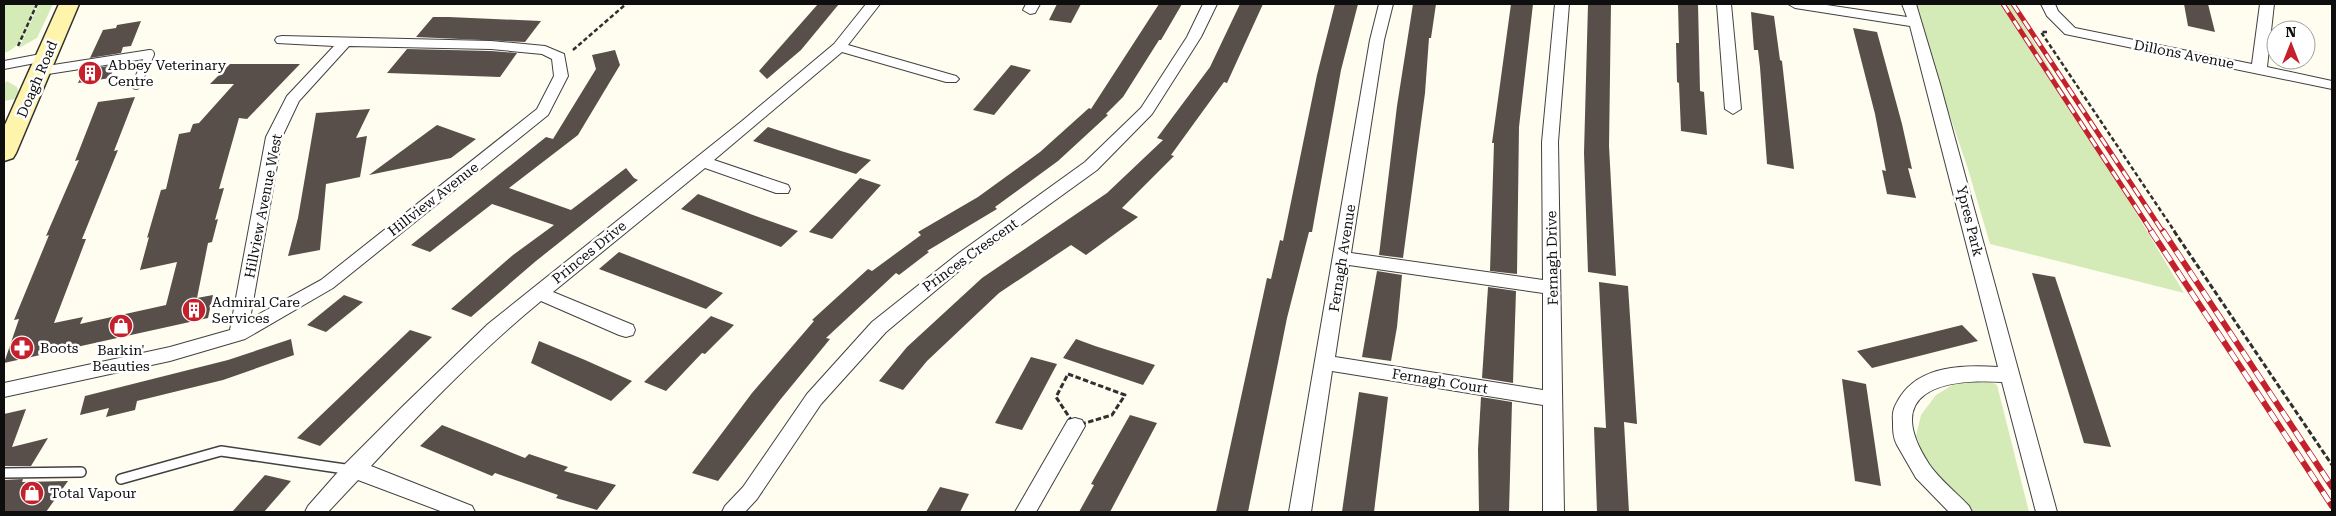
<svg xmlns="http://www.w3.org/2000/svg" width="2336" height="516" font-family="'Roboto Serif',serif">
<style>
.green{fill:#d4ebb8}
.building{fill:#584f4a}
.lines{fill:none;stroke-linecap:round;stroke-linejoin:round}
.lane-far1-casing{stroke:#414141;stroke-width:10}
.lane-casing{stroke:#414141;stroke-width:12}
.street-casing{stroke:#414141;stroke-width:2}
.secondary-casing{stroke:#303030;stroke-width:3}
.path-far1{stroke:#303030;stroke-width:2.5;stroke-dasharray:4.5 2.5;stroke-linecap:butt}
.path{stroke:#303030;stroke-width:3;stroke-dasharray:5.5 2.5;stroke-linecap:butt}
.lane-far1{stroke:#fff;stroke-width:8}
.lane{stroke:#fff;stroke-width:9}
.street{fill:#fff;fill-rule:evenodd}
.secondary{fill:#fff4ab;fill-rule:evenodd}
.rail-far1-casing{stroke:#c4212d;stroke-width:5}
.rail-casing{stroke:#c4212d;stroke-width:6}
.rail-far1{stroke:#fff;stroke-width:3;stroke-dasharray:10;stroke-linecap:butt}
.rail{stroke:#fff;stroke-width:4.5;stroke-dasharray:12;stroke-linecap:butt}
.labels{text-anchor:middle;stroke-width:5;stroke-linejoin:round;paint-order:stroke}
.street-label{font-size:14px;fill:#0e0e0e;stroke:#fff}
.poi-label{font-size:14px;fill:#0e0e0e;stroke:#fff;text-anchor:start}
</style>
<rect width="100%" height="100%" fill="#fffcf0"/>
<!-- green -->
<g class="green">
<path d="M 4,4 L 37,4 C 29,22 24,47 4,53 Z"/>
<polygon points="39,4 53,4 37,38 19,48"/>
<polygon points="1912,4 2011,4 2184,293 1990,244 1968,169"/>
<polygon points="7,81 17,87 19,93 16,99 4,101 4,84"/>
<polygon points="1959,381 1991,382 1997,385 2029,512 1973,512 1948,493 1927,463 1916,436 1921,415 1936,395"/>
</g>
<!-- building -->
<g class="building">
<polygon points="818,4 839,4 801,50 767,79 759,71"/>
<polygon points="1057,4 1081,4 1071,23 1049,20"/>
<polygon points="1159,4 1182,4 1161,40 1159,40 1123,97 1106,114 1108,115 1058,161 995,207 997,209 927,251 929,252 899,275 896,273 826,338 830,339 780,400 718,481 692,473 752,393 814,321 812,320 868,269 872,271 921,235 918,232 978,197 1040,152 1089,108 1091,109"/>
<polygon points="1240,4 1263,4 1227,83 1224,82 1171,155 1174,156 1122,208 1138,217 1086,255 1071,245 999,293 927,361 903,390 879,381 907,347 982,278 1107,193 1163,140 1157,138 1210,67"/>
<polygon points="1335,4 1358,4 1341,70 1312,232 1309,232 1287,318 1248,512 1216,512 1267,278 1271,279 1280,240 1283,241 1317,75"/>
<polygon points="1413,4 1436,4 1431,38 1429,38 1425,93 1403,258 1379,255 1397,106"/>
<polygon points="1511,4 1533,4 1519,127 1517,274 1490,271 1494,143 1492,143"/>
<polygon points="1588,4 1611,4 1609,146 1616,276 1588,272 1584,153"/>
<polygon points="1678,4 1698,4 1700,91 1704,92 1707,135 1681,131 1679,83 1677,82 1676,43 1679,43"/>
<polygon points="2184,4 2208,4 2215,32 2188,26"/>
<polygon points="1751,12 1774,16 1780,60 1782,61 1794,169 1767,164 1760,67 1758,50 1754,50"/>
<polygon points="433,17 449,17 541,21 525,42 416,37"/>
<polygon points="141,21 131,46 123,47 121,53 90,58 103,30 116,28 117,25"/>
<polygon points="1853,28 1877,32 1902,124 1912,169 1908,168 1916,198 1887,194 1882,170 1886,171 1875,114"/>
<polygon points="407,49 491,51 517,53 500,77 387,73"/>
<polygon points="615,50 620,65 578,135 509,188 571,210 626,168 634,178 638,180 536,261 471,317 451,309 513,255 554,225 492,204 430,252 411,245 546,137 553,139 596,69 592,55"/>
<polygon points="230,64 300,64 247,119 239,118 219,189 224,188 215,220 218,219 212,242 208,243 197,298 213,295 208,318 4,363 19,319 14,320 49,235 46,236 79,160 75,161 98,102 135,97 114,151 118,150 82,239 86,239 54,323 83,317 80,324 166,305 177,262 140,270 149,237 147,238 161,190 166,189 179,134 190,132 193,124 199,123 234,84 210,84"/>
<polygon points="115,65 110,78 78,83 84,70"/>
<polygon points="1011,65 1031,70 994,115 973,110"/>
<polygon points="370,109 356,138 367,136 360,177 326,184 320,250 288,256 298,218 316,113"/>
<polygon points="437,125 476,139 451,158 369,175"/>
<polygon points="768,127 841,151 871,160 856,174 753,141"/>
<polygon points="860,178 881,185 832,239 809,232"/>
<polygon points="698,194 753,215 798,231 781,247 681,209"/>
<polygon points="619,252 691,280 723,293 706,309 599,269"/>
<polygon points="1377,271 1402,275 1397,327 1391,361 1362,357"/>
<polygon points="2032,273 2055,277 2111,447 2084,443"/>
<polygon points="1599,282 1628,286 1637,424 1624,422 1629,512 1597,512 1594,427 1606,428"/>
<polygon points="1488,287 1516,291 1513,383 1482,378"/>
<polygon points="344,295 363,302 326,332 307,325"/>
<polygon points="711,316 734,325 705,354 702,353 666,391 644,382"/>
<polygon points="1962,325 1978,341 1872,368 1857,351"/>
<polygon points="410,330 432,337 320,446 297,438"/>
<polygon points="291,339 294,355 223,380 137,401 135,410 106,417 109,408 80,415 85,396 228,360"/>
<polygon points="1076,339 1095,346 1155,365 1143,385 1063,358"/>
<polygon points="539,341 585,360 632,381 611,401 531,363"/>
<polygon points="1031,357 1057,364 1022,430 995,423"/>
<polygon points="1842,379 1866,384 1881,486 1855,481"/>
<polygon points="1359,392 1388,397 1374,512 1342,512"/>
<polygon points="1481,397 1512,402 1509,512 1479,512 1478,449"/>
<polygon points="26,409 12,447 48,438 31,466 4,466 4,414"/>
<polygon points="1130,415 1157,423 1110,512 1079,512 1094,485 1091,484"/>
<polygon points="442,425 525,458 529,454 568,467 564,471 616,485 597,510 556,498 558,495 495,473 492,476 420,446"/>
<polygon points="265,475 291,481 264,512 232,512"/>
<polygon points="23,479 22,482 68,481 46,512 4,512 4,480"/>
<polygon points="940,487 969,494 960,512 926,512"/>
</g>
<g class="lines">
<!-- lane-far1 casing -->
<g class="lane-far1-casing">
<polyline id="lane-far1" points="41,71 150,54 136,85"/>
</g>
<!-- lane casing -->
<g class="lane-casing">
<g id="lane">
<polyline points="4,473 81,472"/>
<polyline points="121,479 221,451 352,470"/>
</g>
</g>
<!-- street casing -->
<g class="street-casing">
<g id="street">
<path d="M 866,4 L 880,4 L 848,45 L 956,76 L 959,79 L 956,82 L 946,82 L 842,52 L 714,160 L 788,185 L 790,189 L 788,193 L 776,193 L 705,168 L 553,292 L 633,325 L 635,330 L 633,335 L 626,337 L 619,335 L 541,301 C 480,351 425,408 371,466 L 472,506 L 475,512 L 443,512 L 358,480 L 328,512 L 305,512 L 308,506 L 345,464 L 403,406 L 488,324 L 742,121 L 834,44 Z"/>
<polygon points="1026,4 1040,4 1035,13 1030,14 1023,10"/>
<polygon points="1203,4 1217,4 1201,37 1152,114 1097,170 971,261 886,332 821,404 757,499 745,512 722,512 725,506 743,487 807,394 872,322 959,253 1085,162 1141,108 1187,37"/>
<path d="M 1379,4 L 1393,4 L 1384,40 L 1351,253 L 1543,280 L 1542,142 L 1555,4 L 1569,4 L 1558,142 L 1564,512 L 1543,512 L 1543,405 L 1332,371 L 1311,512 L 1289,512 L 1370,40 ZM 1349,265 L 1543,293 L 1543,390 L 1335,357 Z"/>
<polygon points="1717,4 1731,4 1741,109 1733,114 1725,109"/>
<path d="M 1788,4 L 1820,4 L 1907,17 L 1902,4 L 1916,4 L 1940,84 L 2057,512 L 2036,512 L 2002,382 C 1941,378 1882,392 1929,464 C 1939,479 1957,493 1969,506 L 1972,512 L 1949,512 L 1916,478 L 1897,445 C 1893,437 1893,430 1893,422 C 1892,411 1894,407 1900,397 C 1921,365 1964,365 1998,367 L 1910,26 L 1795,8 Z"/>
<polygon points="2041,4 2055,4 2058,11 2075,28 2252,64 2260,4 2274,4 2267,67 2332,81 2332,89 2065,34 2047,16"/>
<path d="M 282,36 L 491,41 L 545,46 L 564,54 L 568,76 L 548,115 L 333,288 L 245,339 L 170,361 L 4,397 L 4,383 L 170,347 L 230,330 L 266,137 L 287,96 L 334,46 L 277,43 L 275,40 L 277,37 ZM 349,46 L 491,49 L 542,54 L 552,59 L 554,76 L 537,109 L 321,280 L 250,319 L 282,137 L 299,101 Z"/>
<polygon points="46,53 53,57 51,60 4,69 4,61"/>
<polygon points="1075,418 1082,420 1085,426 1036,512 1015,512 1068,420"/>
</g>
</g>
<!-- secondary casing -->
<g class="secondary-casing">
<polygon id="secondary" points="59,4 79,4 16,153 13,158 4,161 4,127"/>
</g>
<!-- path-far1 -->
<g class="path-far1">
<polyline points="2047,32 2041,32 2175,232"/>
<polyline points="18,46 37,4"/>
<polyline points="573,50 626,4"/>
</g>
<!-- path -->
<g class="path">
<polyline points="2174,231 2332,465"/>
<polygon points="1068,374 1125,395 1112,415 1075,426 1056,397"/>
</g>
<!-- lane-far1 -->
<use href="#lane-far1" class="lane-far1"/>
<!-- lane -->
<use href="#lane" class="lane"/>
<!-- street -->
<use href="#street" class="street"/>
<!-- secondary -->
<use href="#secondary" class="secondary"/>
<!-- rail-far1 casing -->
<g class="rail-far1-casing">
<g id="rail-far1">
<polyline points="2003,4 2152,232"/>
<polyline points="2013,4 2163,232"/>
</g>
</g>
<!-- rail casing -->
<g class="rail-casing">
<g id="rail">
<polyline points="2151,231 2332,506"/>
<polyline points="2163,231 2332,487"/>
</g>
</g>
<!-- rail-far1 -->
<use href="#rail-far1" class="rail-far1"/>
<!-- rail -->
<use href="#rail" class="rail"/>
</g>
<!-- icons -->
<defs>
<g id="building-disc" transform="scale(1.25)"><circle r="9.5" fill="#c4212d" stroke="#fff"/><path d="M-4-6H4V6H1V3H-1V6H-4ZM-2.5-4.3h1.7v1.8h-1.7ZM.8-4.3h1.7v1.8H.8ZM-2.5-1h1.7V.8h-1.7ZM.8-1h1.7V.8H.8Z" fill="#fff"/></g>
<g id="shop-disc" transform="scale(1.25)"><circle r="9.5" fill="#c4212d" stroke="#fff"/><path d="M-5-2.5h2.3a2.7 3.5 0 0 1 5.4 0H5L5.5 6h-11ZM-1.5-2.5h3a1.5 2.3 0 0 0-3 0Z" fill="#fff"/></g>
<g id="pharmacy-disc" transform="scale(1.25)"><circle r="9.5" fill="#c4212d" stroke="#fff"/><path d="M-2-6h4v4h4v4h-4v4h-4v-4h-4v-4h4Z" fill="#fff"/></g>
</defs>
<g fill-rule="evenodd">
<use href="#building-disc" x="90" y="73"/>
<use href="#building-disc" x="194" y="310"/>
<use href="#shop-disc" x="121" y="326"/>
<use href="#pharmacy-disc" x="22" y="348"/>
<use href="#shop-disc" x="32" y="493"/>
</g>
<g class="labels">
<!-- street labels -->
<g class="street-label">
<text transform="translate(2184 54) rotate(11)" y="5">Dillons Avenue</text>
<text transform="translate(37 79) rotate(-67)" y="5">Doagh Road</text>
<text transform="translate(433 199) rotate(-38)" y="5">Hillview Avenue</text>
<text transform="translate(263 206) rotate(-79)" y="5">Hillview Avenue West</text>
<text transform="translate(1970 221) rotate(76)" y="5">Ypres Park</text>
<text transform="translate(589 252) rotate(-39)" y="5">Princes Drive</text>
<text transform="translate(970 255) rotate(-36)" y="5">Princes Crescent</text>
<text transform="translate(1342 258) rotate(-81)" y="5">Fernagh Avenue</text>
<text transform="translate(1552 258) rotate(-91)" y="5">Fernagh Drive</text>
<text transform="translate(1440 381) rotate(9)" y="5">Fernagh Court</text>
</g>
<!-- poi labels -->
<g class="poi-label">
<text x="108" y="70">Abbey Veterinary<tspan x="108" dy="16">Centre</tspan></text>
<text x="212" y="307">Admiral Care<tspan x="212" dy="16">Services</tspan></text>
<text x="40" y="353">Boots</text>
<text x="121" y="355" text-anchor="middle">Barkin'<tspan x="121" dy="16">Beauties</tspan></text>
<text x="50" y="498">Total Vapour</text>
</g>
</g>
<!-- border -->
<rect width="2336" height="516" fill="none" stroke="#0e0e0e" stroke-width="10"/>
<!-- north arrow -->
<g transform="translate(2291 45)"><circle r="24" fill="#ffffff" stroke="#9f9f9f"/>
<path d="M0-4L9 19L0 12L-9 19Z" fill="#c4212d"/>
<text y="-8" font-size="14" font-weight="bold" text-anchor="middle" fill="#0e0e0e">N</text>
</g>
</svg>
